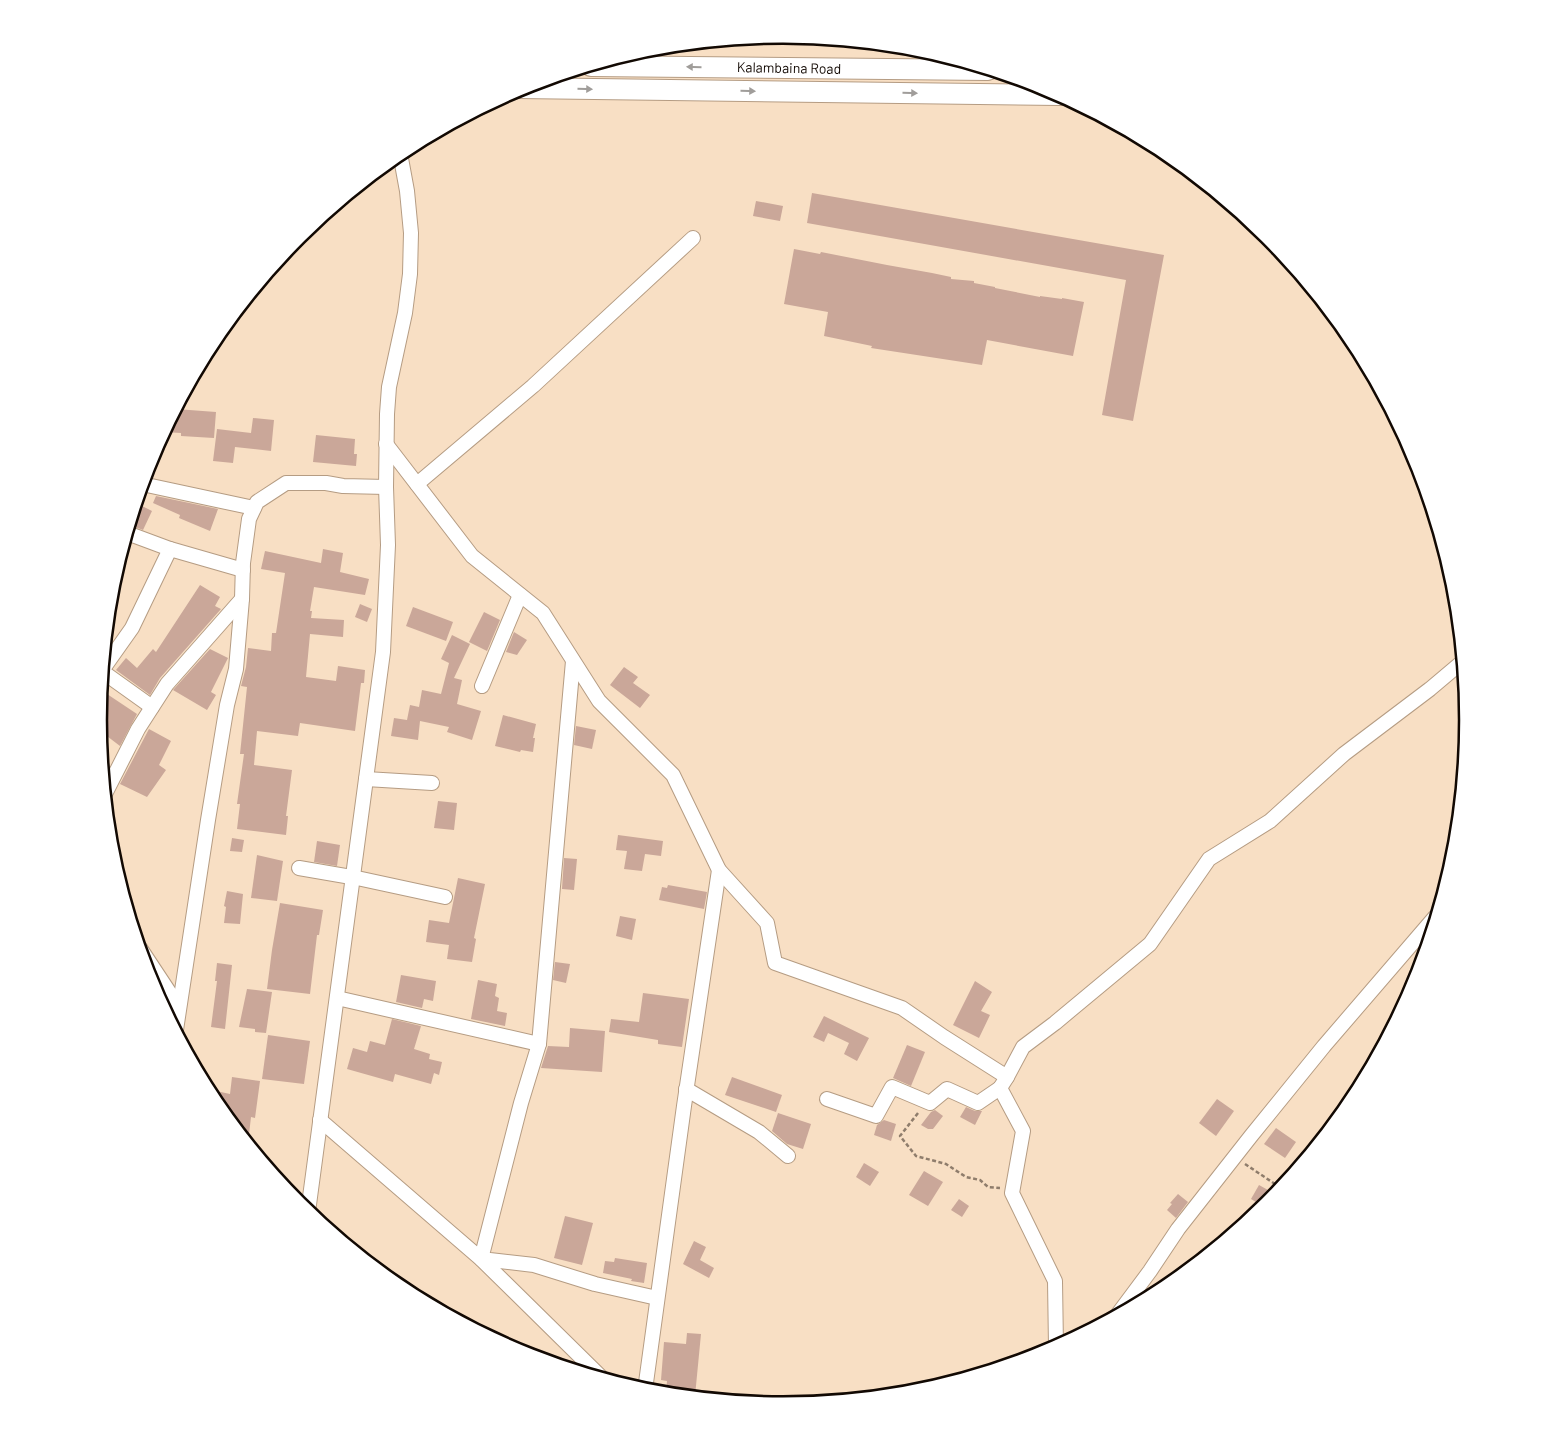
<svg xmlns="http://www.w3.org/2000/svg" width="1566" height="1440" font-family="Barlow,sans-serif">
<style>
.building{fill:#caa799}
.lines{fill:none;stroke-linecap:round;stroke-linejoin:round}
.minor-casing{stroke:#b59c83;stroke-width:16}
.secondary-casing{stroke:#b59c83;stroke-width:22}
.path{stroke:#8f7d6c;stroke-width:2.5;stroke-dasharray:4 2.5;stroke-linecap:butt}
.minor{stroke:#fff;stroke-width:14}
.secondary{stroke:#fff;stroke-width:20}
.oneway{fill:#a09d9a}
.labels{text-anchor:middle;stroke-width:4;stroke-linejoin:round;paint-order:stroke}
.street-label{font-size:14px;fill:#120903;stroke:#fff}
.rim{fill:none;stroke:#120903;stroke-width:2.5}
</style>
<rect width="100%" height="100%" fill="#f8dfc4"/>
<!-- building -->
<g class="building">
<polygon points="812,193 1164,255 1133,421 1102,415 1126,280 807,223"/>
<polygon points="756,201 783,206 780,221 753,216"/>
<polygon points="794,249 820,254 821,252 887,265 932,273 951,277 951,279 974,281 974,283 995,287 995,288 1040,297 1040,296 1062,299 1062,298 1084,302 1073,356 987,340 982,365 871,348 872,346 824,336 828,312 784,304"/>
<polygon points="176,409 216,412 214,438 181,436 181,433 164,432"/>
<polygon points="253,418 274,420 271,451 235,447 233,463 213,461 217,429 251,433"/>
<polygon points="316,435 355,439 354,454 357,454 356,466 313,462"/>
<polygon points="156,496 218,509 210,531 179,518 180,515 153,503"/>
<polygon points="136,503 152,511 143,530 130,525"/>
<polygon points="323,549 343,553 340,572 369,579 365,595 314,587 310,611 312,611 311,618 344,620 343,637 310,634 306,677 336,681 338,666 365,670 364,683 361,683 355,731 300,723 298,736 257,731 254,765 292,770 286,816 288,816 286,835 237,829 240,804 237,804 244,754 240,754 247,687 241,686 246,667 248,648 271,651 272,633 276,633 285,573 261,569 265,551 321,563"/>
<polygon points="200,585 220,597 215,606 221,609 160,678 150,695 116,670 126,658 137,668 153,649 156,652"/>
<polygon points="360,604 372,609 367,622 355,617"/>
<polygon points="413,607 453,622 446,641 406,626"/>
<polygon points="484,612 500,620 487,651 469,642"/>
<polygon points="514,632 527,640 517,655 506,652"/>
<polygon points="452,635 470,644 454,678 462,680 457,704 481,711 472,740 447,732 449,727 420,721 418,740 391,736 394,718 407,720 410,705 419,707 422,690 441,694 449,663 441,659"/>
<polygon points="210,649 228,658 211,692 216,695 207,710 173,690"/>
<polygon points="624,667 638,677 633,683 650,695 640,708 610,685"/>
<polygon points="101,690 137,714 120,746 99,730 98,720"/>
<polygon points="503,715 536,724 533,738 535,738 533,752 521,750 520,752 495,746"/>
<polygon points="576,726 596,730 592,749 574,745"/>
<polygon points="149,729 171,741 159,765 166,770 147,797 120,784"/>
<polygon points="438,801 457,803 454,830 434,828"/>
<polygon points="618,835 663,841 661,856 645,854 642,871 624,869 627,851 616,850"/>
<polygon points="232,838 244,840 242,852 230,851"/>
<polygon points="317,841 340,845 337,866 314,862"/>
<polygon points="257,855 283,861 277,901 251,898"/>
<polygon points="564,858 577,859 574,890 562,889"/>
<polygon points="458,878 485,884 474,938 476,939 472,962 447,959 449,945 426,942 429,920 449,923"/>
<polygon points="668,885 707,892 704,909 659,900 662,887 667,888"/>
<polygon points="227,891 243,894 240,924 224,923 226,907 224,906"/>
<polygon points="280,903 323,910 319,935 317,935 310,994 267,989 272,950"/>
<polygon points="620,916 636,919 632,940 616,936"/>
<polygon points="555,962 570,964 566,983 553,980"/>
<polygon points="217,963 232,965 225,1029 211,1027 217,981 215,981"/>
<polygon points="401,975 436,981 433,1001 424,999 422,1008 396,1002"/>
<polygon points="478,980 497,984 495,996 499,998 497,1011 507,1013 505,1026 471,1019"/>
<polygon points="975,981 992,992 981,1011 990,1015 979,1038 953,1025"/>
<polygon points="247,989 272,992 266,1033 255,1032 255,1029 239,1027"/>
<polygon points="643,993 689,999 682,1047 658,1044 658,1040 609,1032 611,1019 639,1022"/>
<polygon points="824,1016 869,1038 857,1061 844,1054 849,1043 828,1033 824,1042 813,1037"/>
<polygon points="392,1019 421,1026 414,1049 430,1054 429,1059 442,1062 439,1075 434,1073 431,1084 395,1074 393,1082 347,1069 353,1048 367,1052 370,1041 385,1045"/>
<polygon points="570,1028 605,1031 602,1072 541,1068 548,1046 569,1047"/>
<polygon points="268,1035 310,1041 304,1084 262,1079"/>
<polygon points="907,1045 925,1052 911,1086 893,1078"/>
<polygon points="232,1077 260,1081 255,1118 251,1117 248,1143 213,1100 207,1089 230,1094"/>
<polygon points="732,1077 782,1095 776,1112 725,1095"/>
<polygon points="1217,1099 1234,1111 1216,1136 1199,1123"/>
<polygon points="966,1107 975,1111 982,1111 975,1125 960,1117"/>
<polygon points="935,1110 943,1116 933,1129 928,1129 921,1125 931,1112"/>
<polygon points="778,1113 811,1124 803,1149 787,1144 772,1131"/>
<polygon points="884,1120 896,1124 891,1141 874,1135 877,1125"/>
<polygon points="1276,1128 1296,1142 1285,1158 1264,1144"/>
<polygon points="864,1163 879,1172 870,1186 856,1177"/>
<polygon points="924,1171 943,1182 928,1206 909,1195"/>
<polygon points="1259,1185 1275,1194 1264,1207 1251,1199"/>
<polygon points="1178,1194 1188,1202 1176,1218 1167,1210 1172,1204 1170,1203"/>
<polygon points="959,1199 969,1206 962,1217 951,1210"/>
<polygon points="565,1216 593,1223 582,1265 554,1258"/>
<polygon points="694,1241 706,1247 700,1260 714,1268 709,1278 683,1264"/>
<polygon points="615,1258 647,1263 644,1283 631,1281 632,1279 603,1273 605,1261 614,1262"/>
<polygon points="687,1333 701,1334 695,1396 666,1393 667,1381 661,1380 664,1342 686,1344"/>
</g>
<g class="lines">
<!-- minor casing -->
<g class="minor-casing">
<g id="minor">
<polyline points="386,444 472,556 543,613 599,701 673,775 719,870 767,923 775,963 902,1008 944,1037 1007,1077 1023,1047 1055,1023 1150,944 1209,859 1270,821 1344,754 1430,689 1462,662"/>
<polyline points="142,484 254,508"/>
<polyline points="417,484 533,386 693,238"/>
<polyline points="127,533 170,549"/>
<polyline points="103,669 132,628 170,549 243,570"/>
<polyline points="103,672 152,707"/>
<polyline points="482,686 520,595"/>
<polyline points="366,779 432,783"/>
<polyline points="105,794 138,729 167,684 242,599"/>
<polyline points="299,868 357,878 445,897"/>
<polyline points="140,948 179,1007"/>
<polyline points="337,998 539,1044 573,661"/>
<polyline points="176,1030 208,820 227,705 236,669 242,599 243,563 249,519 257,502 286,483 326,483 343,486 386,487"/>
<polyline points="539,1044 521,1103 481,1259 534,1265 595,1284 657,1298"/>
<polyline points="1007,1077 1000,1088 1023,1131 1012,1193 1055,1281 1056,1347"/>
<polyline points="686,1089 759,1132 788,1156"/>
<polyline points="827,1099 876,1116 892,1087 930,1103 947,1089 978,1103 1000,1088"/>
<polyline points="320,1120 481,1259 602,1378"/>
<polyline points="308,1212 383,652 388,545 386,487 387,414 389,387 405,313 410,274 411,233 407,191 400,153"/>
<polyline points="1118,1314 1150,1271 1178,1229 1251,1136 1324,1046 1435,917"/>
<polyline points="645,1390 684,1106 719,870"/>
</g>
</g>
<!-- secondary casing -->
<g class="secondary-casing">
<g id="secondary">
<polyline points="591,66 988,70"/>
<polyline points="519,88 1060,95"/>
</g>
</g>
<!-- path -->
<g class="path">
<polyline points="918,1113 900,1136 916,1156 946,1164 966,1177 980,1180 988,1187 1000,1188"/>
<polyline points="1245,1164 1281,1188"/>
</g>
<!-- minor -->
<use href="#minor" class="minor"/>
<!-- secondary -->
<use href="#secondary" class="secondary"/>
</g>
<!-- one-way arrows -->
<defs><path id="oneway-solid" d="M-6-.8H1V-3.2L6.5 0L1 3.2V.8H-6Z" transform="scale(1.25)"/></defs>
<g class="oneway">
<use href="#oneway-solid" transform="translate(694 67) rotate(-179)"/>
<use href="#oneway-solid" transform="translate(585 89) rotate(1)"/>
<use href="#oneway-solid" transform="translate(748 91) rotate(1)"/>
<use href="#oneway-solid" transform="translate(910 93) rotate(1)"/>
</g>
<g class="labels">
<!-- street labels -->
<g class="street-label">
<text transform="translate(789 68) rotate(1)" y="5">Kalambaina Road</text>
</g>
</g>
<!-- crop -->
<path d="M0 0H1566V1440H0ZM107 720a676 676 0 1 1 1352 0a676 676 0 1 1-1352 0Z" fill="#fff" fill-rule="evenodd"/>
<path class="rim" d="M107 720a676 676 0 1 1 1352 0a676 676 0 1 1-1352 0Z"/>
</svg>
